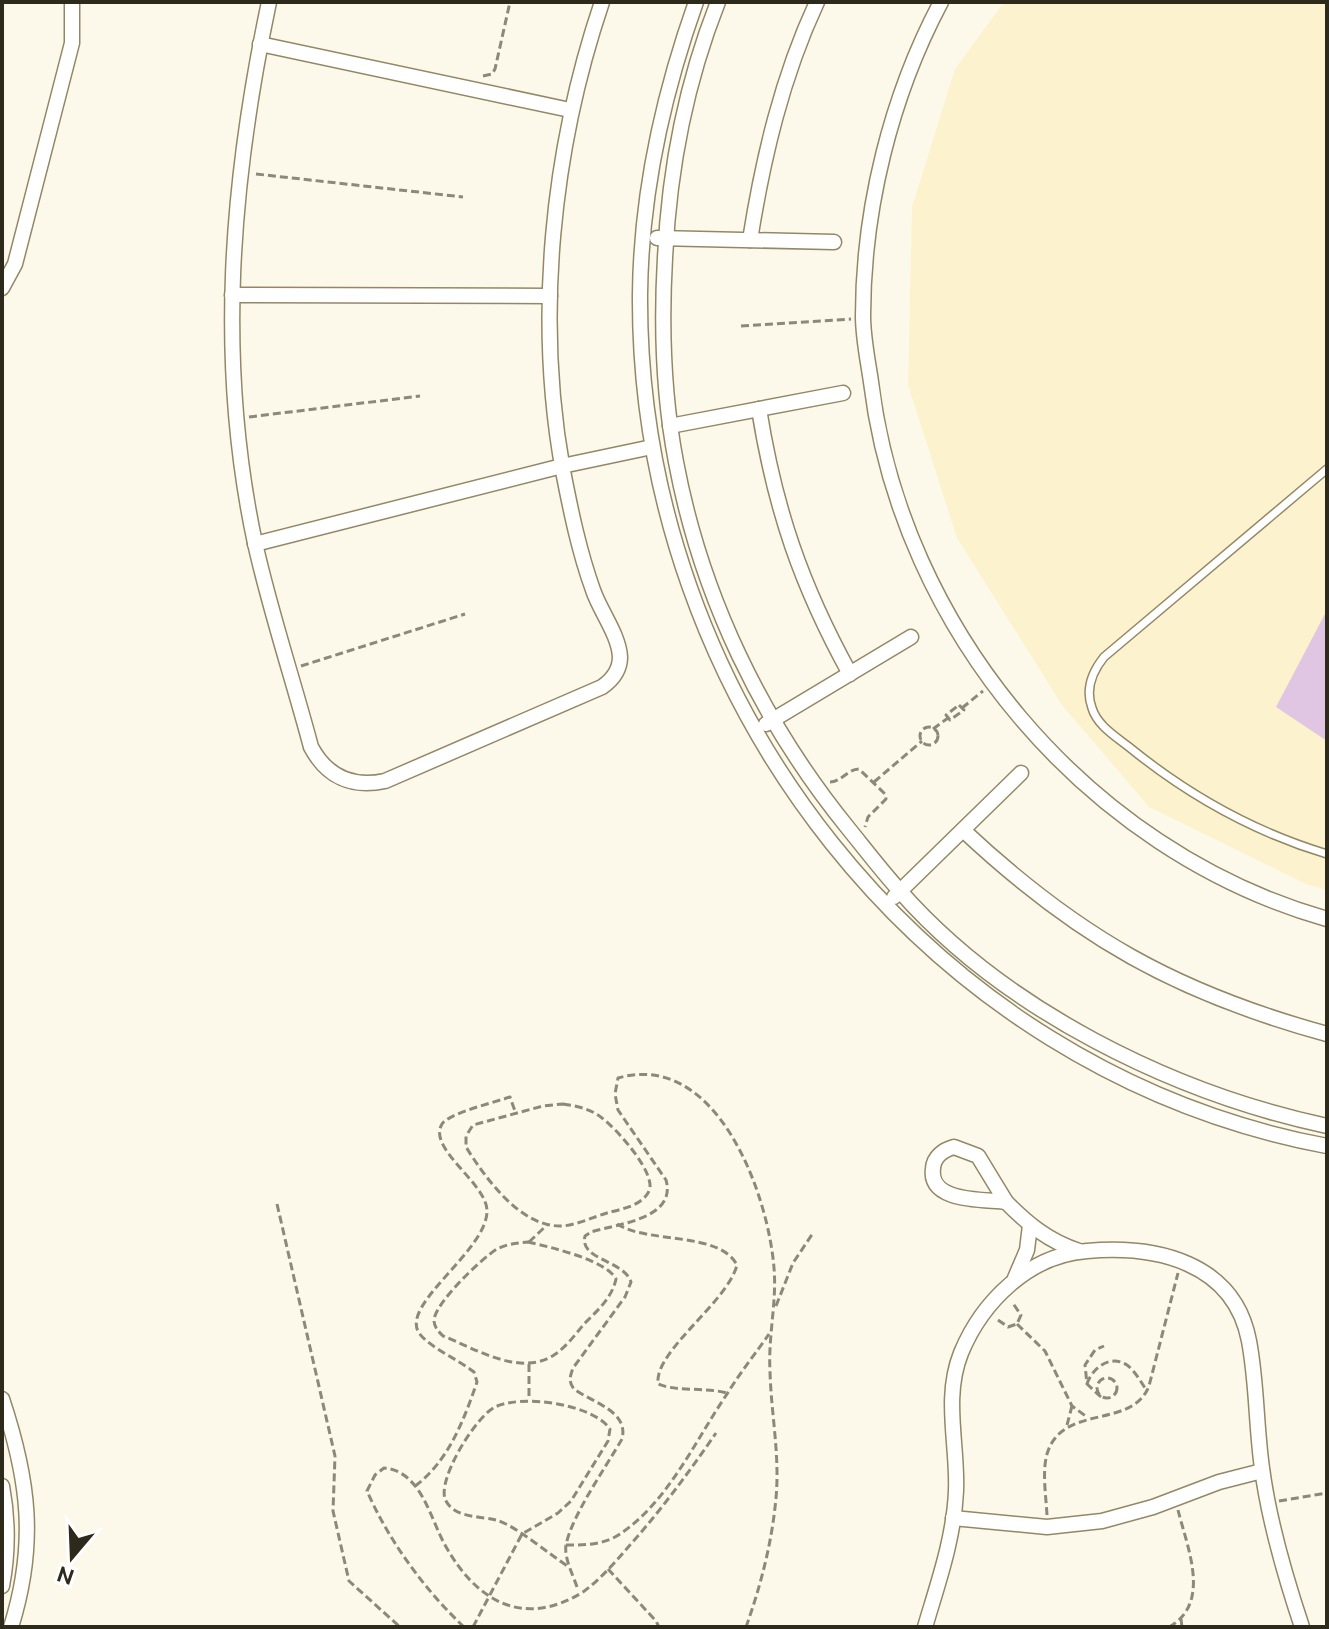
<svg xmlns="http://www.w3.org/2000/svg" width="1329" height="1629" font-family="Ubuntu,sans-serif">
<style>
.built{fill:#fdf2ce}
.building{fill:#e1c6e3}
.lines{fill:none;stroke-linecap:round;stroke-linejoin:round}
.lane-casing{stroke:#938866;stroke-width:10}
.street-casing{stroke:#938866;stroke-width:17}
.path{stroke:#8c887a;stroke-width:3;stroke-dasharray:8 4;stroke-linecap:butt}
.lane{stroke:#fff;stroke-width:7}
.street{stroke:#fff;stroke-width:14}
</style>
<rect width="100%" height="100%" fill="#fdf9ea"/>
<!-- built -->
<polygon class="built" points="1004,2 1327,2 1327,890 1306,884 1149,807 1062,705 957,538 908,385 912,207 955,69"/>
<!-- building -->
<polygon class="building" points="1327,610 1327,741 1276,707"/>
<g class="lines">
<!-- lane casing -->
<g class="lane-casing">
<path id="lane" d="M 1327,469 L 1104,657 C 1092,672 1085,689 1092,708 C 1097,725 1115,736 1129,747 C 1188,795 1254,832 1327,854"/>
</g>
<!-- street casing -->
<g class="street-casing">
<g id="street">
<path d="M 269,2 C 231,182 216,361 255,543 C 270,611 293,679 311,747 C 327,777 352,788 385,781 L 602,687 C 612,680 620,671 620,657 C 619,635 600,611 593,590 C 579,551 571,512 563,471 C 535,317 552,150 602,2"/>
<path d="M 696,2 C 663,95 641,195 640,294 C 637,698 926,1071 1327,1146"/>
<path d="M 718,2 C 686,83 669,171 665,258 C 661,327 663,394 676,462 C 701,596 762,722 848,828 C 865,849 881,870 899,890 C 1004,1010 1173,1093 1327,1126"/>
<path d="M 941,2 C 891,96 863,209 863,316 C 863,338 868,361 871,382 C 901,629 1087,851 1327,919"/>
<polyline points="260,44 570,110"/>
<polyline points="657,238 834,242"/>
<path d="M 750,240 C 763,158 782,77 817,2"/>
<polyline points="2,288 15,264 72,43 72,2"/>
<polyline points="232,295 550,296"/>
<path d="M 759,409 C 775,509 801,585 850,674"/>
<polyline points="670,426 843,393"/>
<polyline points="255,544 562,466 652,447"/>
<polyline points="766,724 911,637"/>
<path d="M 963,830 C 1077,937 1177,993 1327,1034"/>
<polyline points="894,897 1021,773"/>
<path d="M 954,1147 L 978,1156 L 1006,1202 C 984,1199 928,1203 933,1168 C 934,1157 943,1150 954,1147 Z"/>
<path d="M 1006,1202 C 1028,1224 1048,1241 1079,1251"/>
<polyline points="1015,1278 1027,1250 1030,1225"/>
<path d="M 2,1399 C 29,1480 37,1544 11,1627"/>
<path d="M 2,1486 C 8,1518 8,1554 2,1586"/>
<polyline points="953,1518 1047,1527 1102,1521 1153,1507 1219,1482 1262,1471"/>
<path d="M 925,1627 C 938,1583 954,1538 956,1491 C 958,1445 943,1398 961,1353 C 982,1302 1029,1255 1087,1251 C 1156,1245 1234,1262 1249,1341 C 1257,1383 1256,1426 1262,1468 C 1269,1522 1285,1576 1302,1627"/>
</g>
</g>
<!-- path -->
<g class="path">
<polyline points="483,76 492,74 495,69 510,2"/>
<polyline points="256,174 463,197"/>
<polyline points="741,326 851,319"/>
<polyline points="249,417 420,396"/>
<polyline points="301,666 465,614"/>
<polygon points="959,705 964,710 950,720 946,715"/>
<polyline points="962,708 983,691"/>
<circle cx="929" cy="736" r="9"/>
<polyline points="933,729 948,718"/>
<path d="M 830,782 C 841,782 848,769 859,769 L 885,794 L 886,799 L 868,817 L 865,827"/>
<polyline points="874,782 922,741"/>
<path d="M 563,1104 C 577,1106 591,1109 602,1118 C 617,1129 657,1174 649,1191 C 642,1206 621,1209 607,1213 C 593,1217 575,1226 560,1226 C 520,1226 486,1179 466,1147 L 466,1136 L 473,1125 L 543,1106 Z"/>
<polyline points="277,1204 335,1456 333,1511 349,1581 400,1627"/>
<path d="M 617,1224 C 648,1244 719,1231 737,1265 C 727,1303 654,1351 658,1384 C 677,1392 705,1387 727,1393"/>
<path d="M 528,1242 C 550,1247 606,1260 616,1279 C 612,1298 597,1311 584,1324 C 575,1335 566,1347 554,1355 C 520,1377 476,1349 443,1336 C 438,1331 434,1327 434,1320 C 435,1303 482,1258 497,1249 C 507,1244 517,1243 528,1242 Z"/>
<polyline points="529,1242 547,1225"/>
<polyline points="776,1306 793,1263 813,1233"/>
<polyline points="998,1320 1008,1327 1017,1324 1021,1315 1012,1302"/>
<polyline points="1017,1324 1045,1351 1072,1406 1087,1417"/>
<polyline points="529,1364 529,1400"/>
<circle cx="1107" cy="1388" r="10"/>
<path d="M 1087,1384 C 1092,1368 1110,1354 1127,1365 C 1135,1371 1141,1382 1147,1391"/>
<polyline points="1101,1397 1087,1384 1085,1365 1095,1350 1104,1346"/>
<polyline points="1067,1425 1072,1406"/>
<path d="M 415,1486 C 448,1462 464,1420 477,1382 L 474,1372 C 459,1360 429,1347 419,1333 C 400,1304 487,1251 487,1211 C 487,1183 427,1149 442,1124 C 449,1113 496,1102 510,1097 L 516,1114"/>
<polyline points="1279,1501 1327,1493"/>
<path d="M 1047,1515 C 1046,1496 1042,1472 1047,1454 C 1062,1403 1132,1430 1149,1386 L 1178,1273"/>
<path d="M 566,1545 C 585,1545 604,1545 620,1534 C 668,1502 695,1441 727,1394 C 740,1373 755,1354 769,1334"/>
<polyline points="608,1569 656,1621 659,1627"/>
<path d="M 577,1587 C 573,1575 564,1558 566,1545 C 572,1515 606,1467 622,1439 C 629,1411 593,1403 574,1389 C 568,1381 570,1377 573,1368 L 625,1297 L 631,1282 C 624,1260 579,1260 585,1236 L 591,1232 C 617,1224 677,1219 666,1180 L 618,1110 L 615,1094 L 618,1078 C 716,1050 768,1192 774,1268 C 777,1302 768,1336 770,1371 C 771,1414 780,1454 776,1498 C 772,1542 761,1585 746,1627"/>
<polyline points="1181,1619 1182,1627"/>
<path d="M 464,1627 C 424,1589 389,1541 367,1491 L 375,1475 L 384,1468 C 421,1471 430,1518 445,1545 C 476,1601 523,1629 583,1592 C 601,1579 616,1561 630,1545 C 662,1509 689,1472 716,1433"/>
<path d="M 473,1627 L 522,1534 L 558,1513 L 571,1501 L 600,1454 L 608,1441 L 610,1429 C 593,1404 522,1394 495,1407 C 476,1416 435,1482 446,1501 C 455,1518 480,1516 496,1520 C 515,1525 550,1555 569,1567"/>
<path d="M 1169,1627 C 1212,1603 1187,1547 1178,1510"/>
</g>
<!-- lane -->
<use href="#lane" class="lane"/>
<!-- street -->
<use href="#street" class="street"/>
</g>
<!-- border -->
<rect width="1329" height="1629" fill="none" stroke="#2d291b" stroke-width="8"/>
<!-- north arrow -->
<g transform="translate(72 1557) rotate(199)" stroke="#ffffff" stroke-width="6" paint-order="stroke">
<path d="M0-6L14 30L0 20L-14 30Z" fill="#2d291b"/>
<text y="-12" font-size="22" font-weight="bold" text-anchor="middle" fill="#2d291b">N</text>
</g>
</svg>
